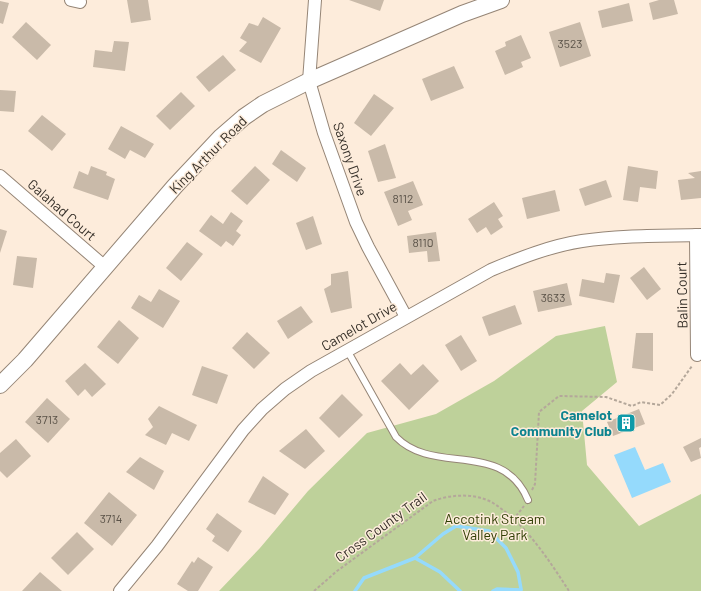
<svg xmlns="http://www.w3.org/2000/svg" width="701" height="591" font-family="Barlow,sans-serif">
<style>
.green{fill:#bed19a}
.water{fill:#95dafc}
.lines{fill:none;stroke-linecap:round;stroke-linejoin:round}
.stream{stroke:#95dafc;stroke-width:3.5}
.building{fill:#c9baa9}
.lane-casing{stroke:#958576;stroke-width:8}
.street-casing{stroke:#958576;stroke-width:14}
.secondary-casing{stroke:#958576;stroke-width:18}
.path{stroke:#b4a79a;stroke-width:2;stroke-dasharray:3 2;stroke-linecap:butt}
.lane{stroke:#fff;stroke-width:6}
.street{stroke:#fff;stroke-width:12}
.secondary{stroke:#fff;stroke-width:16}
.labels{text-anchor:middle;stroke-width:3;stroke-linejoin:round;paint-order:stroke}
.number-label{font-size:12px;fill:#5a5248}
.street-label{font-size:14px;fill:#352f28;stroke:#fdecdb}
.culture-label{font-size:14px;font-weight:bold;fill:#0d838f;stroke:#fdecdb;text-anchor:end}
.park-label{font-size:14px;fill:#303e04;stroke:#fdecdb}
</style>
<rect width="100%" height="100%" fill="#fdecdb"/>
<!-- green -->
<polygon class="green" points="605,326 617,382 582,411 587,465 639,526 701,494 701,591 219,591 260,548 308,491 367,433 436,414 494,381 556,336"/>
<!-- water -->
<polygon class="water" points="635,447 645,470 663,463 671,482 632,498 614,455"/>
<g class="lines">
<!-- stream -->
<g class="stream">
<polyline points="415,558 443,534 456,526 489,531 506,548 518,572 521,589"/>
<polyline points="355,591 364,578 415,558 440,572 460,591"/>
<polyline points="493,591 497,589 521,590"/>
</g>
</g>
<!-- building -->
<g class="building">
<polygon points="127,0 148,0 151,20 131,23"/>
<polygon points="349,0 384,0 380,11"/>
<polygon points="659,0 674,0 678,14 653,20 649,3"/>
<polygon points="0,1 9,3 3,24 0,23"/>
<polygon points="629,3 633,21 602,28 598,11"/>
<polygon points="263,17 281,28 261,63 239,51 247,42 240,38 249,23 258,26"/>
<polygon points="26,22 51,45 37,60 12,37"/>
<polygon points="580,22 591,56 560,67 549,32"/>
<polygon points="521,35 531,58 521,62 523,67 505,75 495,51 506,46 505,42"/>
<polygon points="114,41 129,42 125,71 93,67 95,50 112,52"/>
<polygon points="223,55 236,70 209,92 196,77"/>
<polygon points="454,66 464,88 431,101 422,79"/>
<polygon points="0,90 16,91 14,112 0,111"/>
<polygon points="181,92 195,106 170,130 156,116"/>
<polygon points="374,94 394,108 371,136 354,123"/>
<polygon points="42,115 66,134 52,151 28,131"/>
<polygon points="121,126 154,144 145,158 130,150 125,159 108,149"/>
<polygon points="385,144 396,178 378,182 368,151"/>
<polygon points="281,150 306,168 297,182 272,164"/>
<polygon points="91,166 107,172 106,175 115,179 108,200 73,188 79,171 88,175"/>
<polygon points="255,166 270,180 247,205 231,191"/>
<polygon points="628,166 658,171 656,189 640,187 638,202 623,200"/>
<polygon points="701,171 701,198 681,200 678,180 695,178 688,173"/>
<polygon points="606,180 612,197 585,206 579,189"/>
<polygon points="413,181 423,205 408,211 412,220 398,226 384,192"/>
<polygon points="555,190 560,211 527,219 522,198"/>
<polygon points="494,202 503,216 498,219 503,227 491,235 486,227 477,233 468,219"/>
<polygon points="231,212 243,221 236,231 241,235 233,246 226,241 221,247 199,231 211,215 223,224"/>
<polygon points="313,216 322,244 306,250 296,223"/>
<polygon points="0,229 7,231 0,253"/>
<polygon points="436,232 440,261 428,262 427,251 409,253 407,236"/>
<polygon points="187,242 203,254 181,281 166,268"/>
<polygon points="17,256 37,258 33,288 13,285"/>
<polygon points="644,267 661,289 647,300 630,278"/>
<polygon points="348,271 352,308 331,313 324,289 331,285 331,274"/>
<polygon points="606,273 620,275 614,303 579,296 582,279 604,283"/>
<polygon points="567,283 572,305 538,312 533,291"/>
<polygon points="159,289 180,301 163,328 131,308 139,295 151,302"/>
<polygon points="515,305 522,324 489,336 482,317"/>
<polygon points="301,306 313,322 288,339 277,321"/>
<polygon points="119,320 139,338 118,364 97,347"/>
<polygon points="247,332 270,353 254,369 232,348"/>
<polygon points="636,333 653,333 653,371 632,368"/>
<polygon points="461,335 477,361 461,371 445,345"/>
<polygon points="85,363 106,384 92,397 85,389 78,396 65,381"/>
<polygon points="400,363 411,375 423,364 439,381 409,410 381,381"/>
<polygon points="202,366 228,375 217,404 192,395"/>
<polygon points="342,394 363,415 339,438 319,418"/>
<polygon points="47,398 70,419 48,443 25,422"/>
<polygon points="159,406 197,425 189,441 172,433 166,445 145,435 153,427 148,419"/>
<polygon points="639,409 645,424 613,436 607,422"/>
<polygon points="306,429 325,451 305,469 279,451"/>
<polygon points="701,438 701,447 699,448 701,458 691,462 683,447"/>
<polygon points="16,439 31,456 7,478 0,471 0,453"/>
<polygon points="140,457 164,471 154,490 126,472"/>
<polygon points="263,476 289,494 275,515 248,502"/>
<polygon points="109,492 137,515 112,546 84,523"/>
<polygon points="217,513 242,531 228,552 212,541 215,536 206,529"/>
<polygon points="77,532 94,549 68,575 51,558"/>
<polygon points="198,557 213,567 198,591 188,591 177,584 192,561 194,563"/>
<polygon points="40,572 62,591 22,591"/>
</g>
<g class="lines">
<!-- lane casing -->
<g class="lane-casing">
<path id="lane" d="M 347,350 L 396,437 C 434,476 503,439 528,500"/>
</g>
<!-- street casing -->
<g class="street-casing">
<g id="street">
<polyline points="71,0 80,2"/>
<polyline points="315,0 309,81 324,133 356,222 368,247 406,317"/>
<polyline points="0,176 105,267"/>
<polyline points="696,235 697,355"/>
<path d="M 120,591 L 157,546 L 243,430 L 262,409 L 285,389 L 311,371 L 491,270 C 520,258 550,246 582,241 C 621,235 661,236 701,235"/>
</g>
</g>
<!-- secondary casing -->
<g class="secondary-casing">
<polyline id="secondary" points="0,385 25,360 175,186 221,137 244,117 263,104 309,81 462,14 501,0"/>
</g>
<!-- path -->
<g class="path">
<polyline points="532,490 535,484 539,412 559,396 606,397 632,406 641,402 660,405 672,394 692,366"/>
<polyline points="513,520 524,506"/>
<path d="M 314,591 L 337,571 L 433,501 C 451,494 476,493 493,503 C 525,523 549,560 569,591"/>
</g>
<!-- lane -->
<use href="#lane" class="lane"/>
<!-- street -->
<use href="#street" class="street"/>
<!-- secondary -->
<use href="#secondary" class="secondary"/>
</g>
<!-- icons -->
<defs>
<g id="building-square" transform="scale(1)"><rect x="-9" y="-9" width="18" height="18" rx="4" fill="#0f9aa8" stroke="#fdecdb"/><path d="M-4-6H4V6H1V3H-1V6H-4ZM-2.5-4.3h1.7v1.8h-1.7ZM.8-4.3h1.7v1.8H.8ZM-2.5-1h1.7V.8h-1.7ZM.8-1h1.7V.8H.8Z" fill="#fff"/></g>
</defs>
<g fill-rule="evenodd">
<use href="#building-square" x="626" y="423"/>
</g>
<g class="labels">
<!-- number labels -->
<g class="number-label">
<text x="570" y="48">3523</text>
<text x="403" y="203">8112</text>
<text x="423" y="247">8110</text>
<text x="553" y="302">3633</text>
<text x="47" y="424">3713</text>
<text x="111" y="523">3714</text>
</g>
<!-- street labels -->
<g class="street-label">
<text transform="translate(208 155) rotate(-45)" y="5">King Arthur Road</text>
<text transform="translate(350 159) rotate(71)" y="5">Saxony Drive</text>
<text transform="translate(62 210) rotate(41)" y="5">Galahad Court</text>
<text transform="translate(682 295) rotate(-91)" y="5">Balin Court</text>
<text transform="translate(359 326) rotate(-30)" y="5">Camelot Drive</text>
<text transform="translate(381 527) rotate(-36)" y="5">Cross County Trail</text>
</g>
<!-- culture labels -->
<g class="culture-label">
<text x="612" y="420">Camelot<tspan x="612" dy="16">Community Club</tspan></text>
</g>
<!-- park labels -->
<g class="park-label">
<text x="495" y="524">Accotink Stream<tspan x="495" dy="16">Valley Park</tspan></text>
</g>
</g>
</svg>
